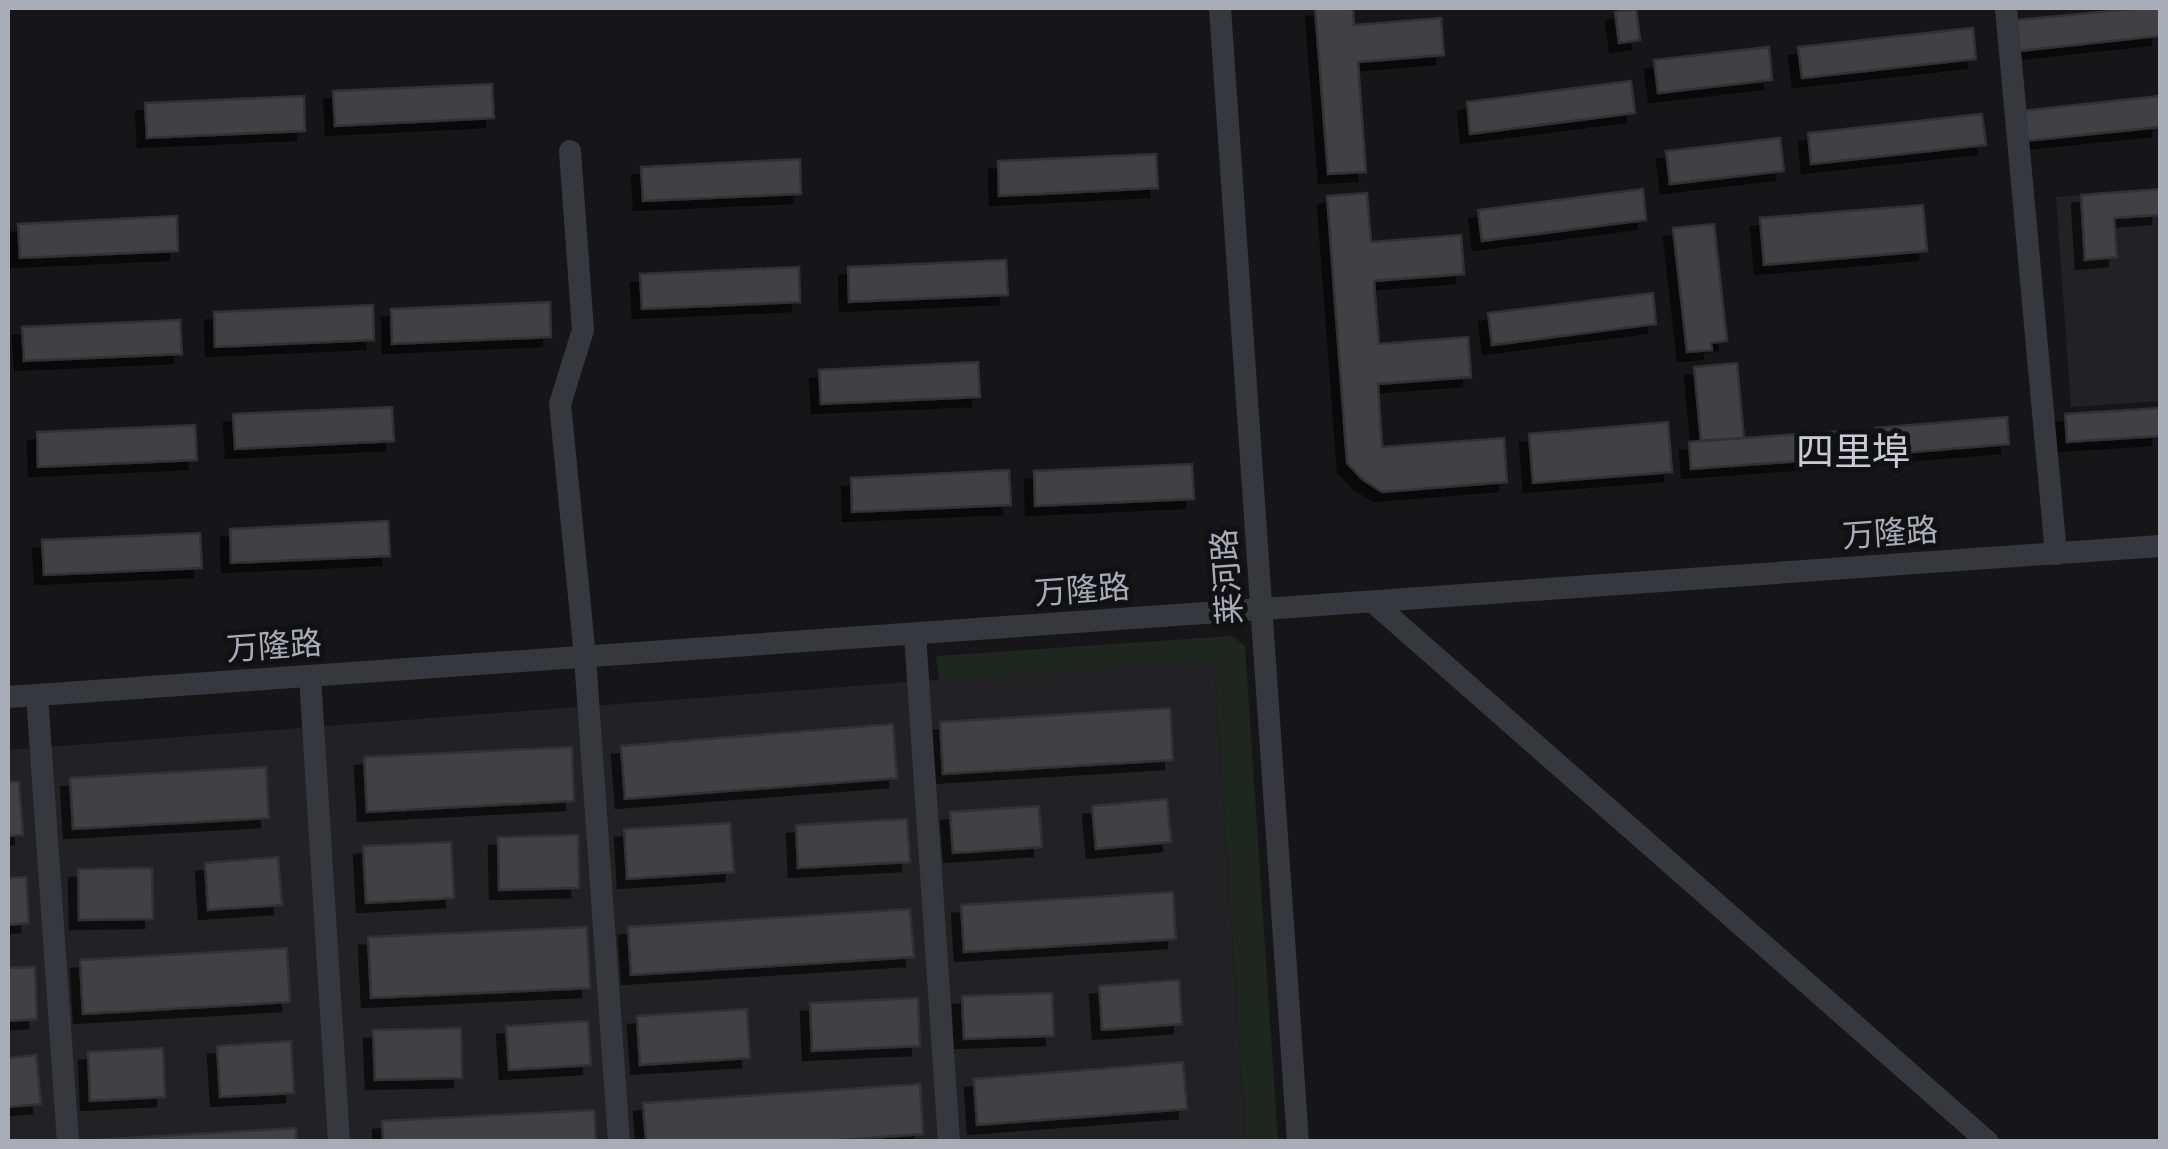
<svg xmlns="http://www.w3.org/2000/svg" width="2168" height="1149" font-family="'Golos Text','Noto Sans SC',sans-serif">
<style>
.built{fill:#222225}
.green{fill:#1e261f}
.building{fill:#404145;stroke:#303034;stroke-width:2.5;filter:url(#shadow)}
.lines{fill:none;stroke-linecap:round;stroke-linejoin:round}
.minor{stroke:#37383d;stroke-width:22}
.labels{text-anchor:middle;stroke-width:10;stroke-linejoin:round;paint-order:stroke}
.street-label{font-size:32px;fill:#a8adb8;stroke:#111113}
.quarter-label{font-size:38px;fill:#c9ccd4;stroke:#111113}
</style>
<defs>
<filter id="shadow"><feDropShadow dx="-9" dy="9" stdDeviation="0" flood-color="#0009"/></filter>
</defs>
<rect width="100%" height="100%" fill="#161618"/>
<!-- built -->
<g class="built">
<polygon points="2160,189 2160,401 2071,407 2056,197"/>
<polygon points="1214,659 1246,1141 8,1142 8,750"/>
</g>
<!-- green -->
<polygon class="green" points="1232,636 1245,646 1278,1141 1246,1141 1214,660 939,680 936,656"/>
<!-- building -->
<g class="building">
<polygon points="1315,8 1353,8 1354,25 1441,18 1444,55 1358,62 1366,172 1328,174"/>
<polygon points="2143,8 2160,8 2160,36 2019,51 2016,20"/>
<polygon points="1636,9 1640,40 1619,43 1615,12"/>
<polygon points="1973,28 1976,59 1802,78 1798,47"/>
<polygon points="1769,47 1772,80 1658,93 1654,60"/>
<polygon points="1631,81 1635,113 1470,134 1467,102"/>
<polygon points="492,84 494,118 335,126 333,91"/>
<polygon points="304,96 305,131 147,138 145,103"/>
<polygon points="2160,96 2160,127 2024,141 2021,111"/>
<polygon points="1982,114 1986,145 1811,164 1808,133"/>
<polygon points="1780,138 1784,171 1670,184 1666,151"/>
<polygon points="1156,154 1158,188 999,196 998,161"/>
<polygon points="800,159 801,194 643,201 641,167"/>
<polygon points="1643,189 1646,220 1482,241 1478,210"/>
<polygon points="2160,189 2160,215 2114,218 2117,257 2085,260 2081,195"/>
<polygon points="1367,193 1371,242 1461,235 1464,274 1374,281 1379,344 1468,337 1471,377 1378,384 1382,447 1504,438 1507,482 1382,492 1362,479 1347,463 1327,196"/>
<polygon points="1923,205 1927,251 1764,265 1760,218"/>
<polygon points="177,216 178,251 20,258 18,224"/>
<polygon points="1714,224 1727,341 1711,343 1712,350 1687,352 1673,228"/>
<polygon points="1006,260 1008,295 849,302 848,267"/>
<polygon points="799,267 800,302 642,309 640,274"/>
<polygon points="1653,293 1656,324 1492,345 1488,313"/>
<polygon points="550,302 551,337 392,344 391,309"/>
<polygon points="373,305 374,340 215,347 214,312"/>
<polygon points="180,320 182,354 24,361 22,327"/>
<polygon points="978,362 980,397 821,404 819,370"/>
<polygon points="1737,363 1744,438 1701,441 1694,367"/>
<polygon points="392,407 394,441 235,449 233,414"/>
<polygon points="2160,408 2160,436 2067,442 2065,414"/>
<polygon points="2007,417 2009,444 1878,455 1876,428"/>
<polygon points="1668,422 1672,472 1533,483 1529,434"/>
<polygon points="195,425 197,460 38,467 37,432"/>
<polygon points="1841,431 1843,458 1691,469 1689,442"/>
<polygon points="1192,464 1194,499 1035,506 1034,471"/>
<polygon points="1009,470 1011,505 852,512 851,478"/>
<polygon points="388,521 390,556 231,563 230,529"/>
<polygon points="200,533 202,568 44,575 42,540"/>
<polygon points="1170,708 1173,760 943,774 940,722"/>
<polygon points="893,724 897,778 625,799 621,746"/>
<polygon points="572,747 574,801 367,812 364,757"/>
<polygon points="266,767 269,818 73,829 70,778"/>
<polygon points="8,782 19,782 23,835 8,836"/>
<polygon points="1167,799 1171,842 1096,849 1092,806"/>
<polygon points="1039,806 1042,847 953,853 950,812"/>
<polygon points="907,819 910,862 798,868 796,825"/>
<polygon points="730,823 734,872 627,879 624,829"/>
<polygon points="578,835 579,888 499,890 498,837"/>
<polygon points="451,842 454,898 366,903 363,846"/>
<polygon points="278,857 282,905 208,910 205,863"/>
<polygon points="152,868 153,919 79,920 78,869"/>
<polygon points="26,877 29,923 8,925 8,878"/>
<polygon points="1173,892 1176,939 964,952 961,905"/>
<polygon points="910,909 914,957 631,975 628,927"/>
<polygon points="587,927 590,988 371,998 368,937"/>
<polygon points="287,948 290,1002 83,1014 80,960"/>
<polygon points="35,967 37,1019 8,1021 8,968"/>
<polygon points="1179,980 1182,1024 1102,1030 1099,986"/>
<polygon points="1052,993 1054,1036 964,1039 962,996"/>
<polygon points="918,998 920,1046 812,1051 810,1003"/>
<polygon points="747,1009 750,1058 640,1065 637,1016"/>
<polygon points="588,1021 591,1065 509,1070 506,1026"/>
<polygon points="461,1028 462,1078 375,1080 373,1030"/>
<polygon points="291,1041 294,1093 220,1097 217,1046"/>
<polygon points="163,1048 165,1097 90,1101 88,1052"/>
<polygon points="36,1055 41,1104 8,1107 8,1058"/>
<polygon points="1183,1062 1187,1109 977,1125 974,1079"/>
<polygon points="920,1084 923,1134 814,1142 646,1142 643,1103"/>
<polygon points="594,1110 596,1142 383,1142 382,1121"/>
<polygon points="296,1128 296,1142 94,1142 94,1140"/>
</g>
<g class="lines">
<!-- minor -->
<g class="minor">
<polyline points="1220,8 1298,1142"/>
<polyline points="2006,8 2056,554"/>
<polyline points="570,151 583,330 560,404 585,657 619,1142"/>
<polyline points="1373,602 1988,1142"/>
<polyline points="915,634 949,1142"/>
<polyline points="310,676 339,1142"/>
<polyline points="37,695 68,1142"/>
<polyline points="8,697 2160,546"/>
</g>
</g>
<g class="labels">
<!-- street labels -->
<g class="street-label">
<text transform="translate(1890 533) rotate(-4)" y="11">万隆路</text>
<text transform="translate(1227 577) rotate(-94)" y="11">莱河路</text>
<text transform="translate(1082 590) rotate(-4)" y="11">万隆路</text>
<text transform="translate(274 646) rotate(-4)" y="11">万隆路</text>
</g>
<!-- quarter labels -->
<g class="quarter-label">
<text x="1853" y="465">四里埠</text>
</g>
</g>
<!-- border -->
<rect width="2168" height="1149" fill="none" stroke="#a8adb8" stroke-width="20"/>
</svg>
